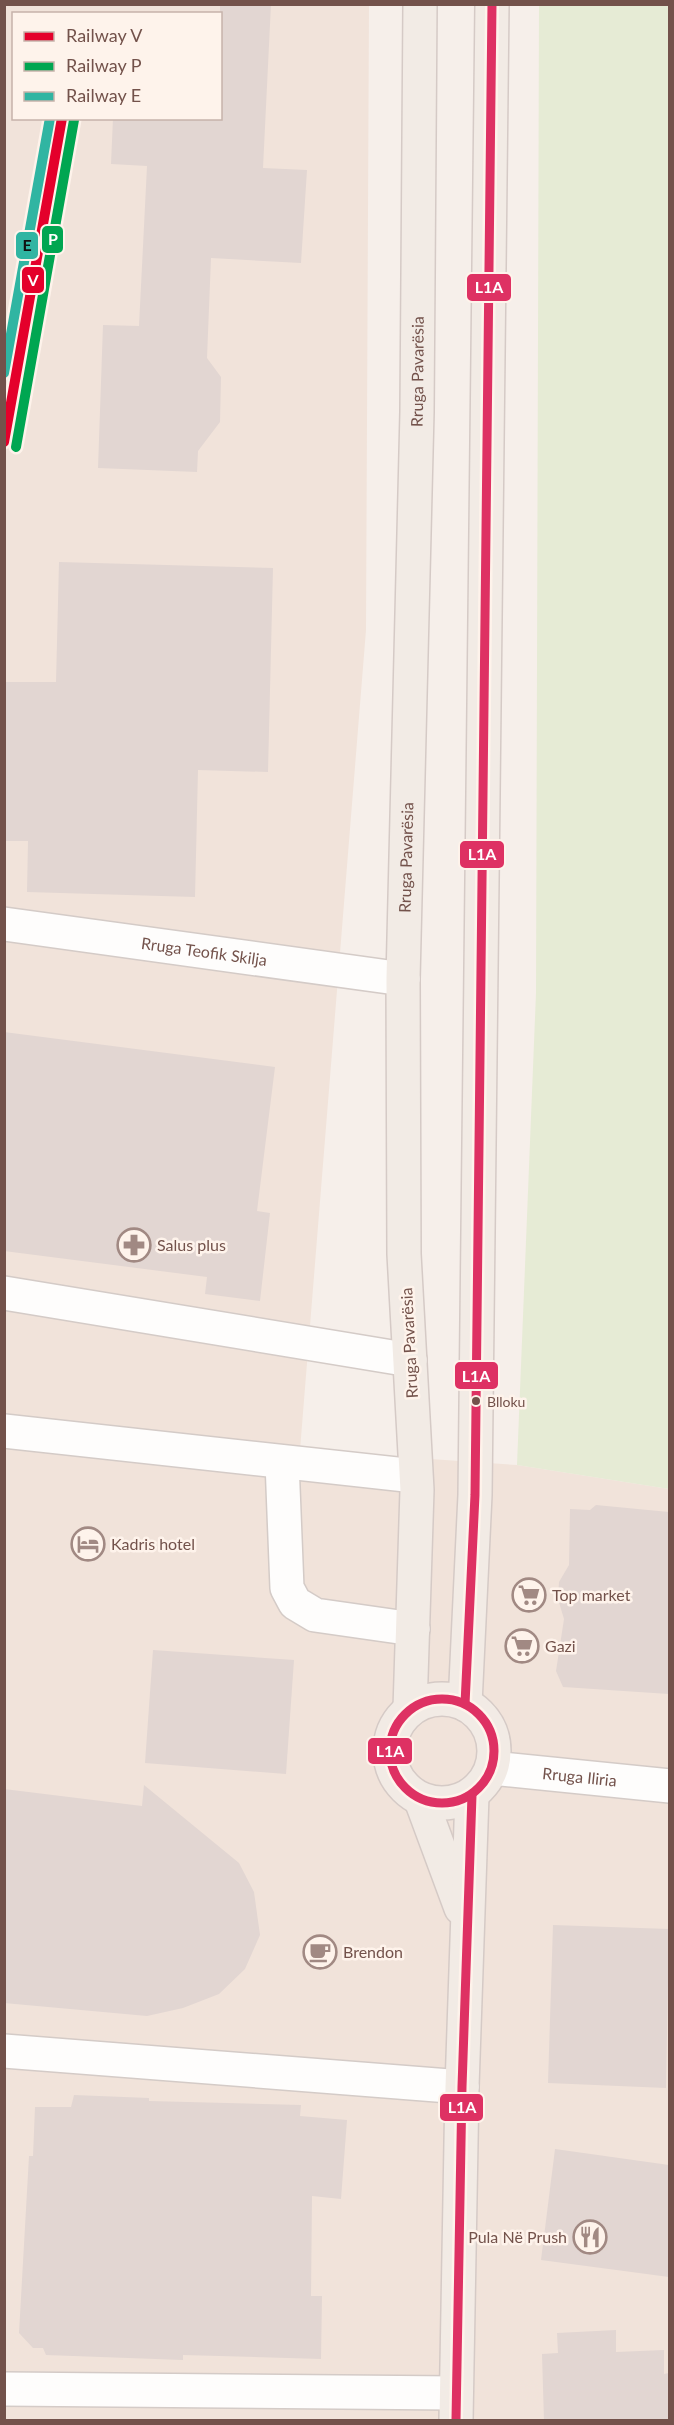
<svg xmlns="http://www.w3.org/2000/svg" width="674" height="2425" font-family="Lato,sans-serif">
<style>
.residential{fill:#f1e3da;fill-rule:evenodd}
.green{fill:#e6ebd5}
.building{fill:#e2d6d2}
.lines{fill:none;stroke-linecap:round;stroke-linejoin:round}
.minor-casing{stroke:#d4cbc7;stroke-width:36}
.major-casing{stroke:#d5cac6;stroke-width:36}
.minor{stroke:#fefdfc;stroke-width:33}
.major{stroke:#f2ebe5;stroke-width:33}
.bus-1-casing{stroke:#fef3eb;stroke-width:14}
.bus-1{stroke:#de3163;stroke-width:9}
.rail-1-casing{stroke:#fef3eb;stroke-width:15}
.rail-2-casing{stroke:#fef3eb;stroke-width:15}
.rail-3-casing{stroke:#fef3eb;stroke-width:15}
.rail-1{stroke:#e4002b;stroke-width:10}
.rail-2{stroke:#00a651;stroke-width:10}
.rail-3{stroke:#30b5a2;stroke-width:10}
.bus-dot{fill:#73524b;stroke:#fef3eb;stroke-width:2}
.labels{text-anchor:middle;stroke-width:5;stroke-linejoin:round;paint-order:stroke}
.bus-label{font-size:14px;fill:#73524b;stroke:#fef3eb;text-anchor:start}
.street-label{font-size:16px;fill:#73524b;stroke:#fef3eb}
.poi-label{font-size:16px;fill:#73524b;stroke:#fef3eb;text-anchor:start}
.line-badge{stroke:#fef3eb;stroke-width:2}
.badge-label{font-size:16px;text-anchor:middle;font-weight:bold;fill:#fff}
.pale-badge-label{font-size:16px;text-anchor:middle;font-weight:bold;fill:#111}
</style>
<rect width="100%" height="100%" fill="#f6efea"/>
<!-- residential -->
<path class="residential" d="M 5,5 L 369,5 L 366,630 L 300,1450 L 517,1465 L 669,1489 L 669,2420 L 5,2420 ZM 14,14 L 220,14 L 220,118 L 14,118 Z"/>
<!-- green -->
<polygon class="green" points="539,5 669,5 669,1489 517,1465 536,993"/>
<!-- building -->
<g class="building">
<polygon points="220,4 271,4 263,168 307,170 301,263 211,258 207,358 221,377 220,422 198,451 197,472 98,468 103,325 139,326 147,166 111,164 113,118 220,118"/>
<polygon points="59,562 273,568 268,772 198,770 195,897 27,892 28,841 4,841 4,682 56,682"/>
<polygon points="4,1032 275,1067 257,1211 270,1213 260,1301 205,1294 207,1277 4,1251"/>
<polygon points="596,1505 669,1512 669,1694 563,1687 556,1671 564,1619 558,1599 559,1582 569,1565 570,1509 590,1510"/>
<polygon points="153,1650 294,1660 286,1774 145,1763"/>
<polygon points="144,1785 239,1863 254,1892 260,1935 245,1969 219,1994 183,2008 147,2016 4,2003 4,1789 142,1806"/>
<polygon points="553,1925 669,1929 666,2088 548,2083"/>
<polygon points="74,2095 149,2098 149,2101 301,2105 300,2116 347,2120 341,2199 312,2196 311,2296 322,2296 321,2359 183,2355 183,2360 46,2355 43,2348 33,2348 19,2333 29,2156 33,2156 35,2107 71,2107"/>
<polygon points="555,2149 669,2165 669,2277 541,2260"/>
<polygon points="616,2330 616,2352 664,2350 664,2374 669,2373 669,2421 544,2421 542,2354 558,2353 557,2333"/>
</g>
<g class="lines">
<!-- minor casing -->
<g class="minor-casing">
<g id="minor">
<path id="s1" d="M 4,924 L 403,979"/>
<polyline points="4,1293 410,1360"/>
<polyline points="4,1431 415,1476"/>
<polyline points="282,1462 287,1588 295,1603 315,1615 413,1629"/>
<path id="s2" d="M 492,1768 L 670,1786"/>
<polyline points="4,2051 462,2087"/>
<polyline points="4,2389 456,2393"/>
</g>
</g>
<!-- major casing -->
<g class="major-casing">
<g id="major">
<circle cx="442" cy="1751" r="52"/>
<polyline points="465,1704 475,1495 492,4"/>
<path id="s3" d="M 410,1709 L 417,1490 L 404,1254 L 403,979 L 417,412 L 420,4"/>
<polyline points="421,1800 461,1908"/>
<polyline points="456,2420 462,2087 472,1795"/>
</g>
</g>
<!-- minor -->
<use href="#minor" class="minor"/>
<!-- major -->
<use href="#major" class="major"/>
<!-- bus-1 casing -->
<g class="bus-1-casing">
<g id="bus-1">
<circle cx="442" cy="1751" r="52"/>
<polyline points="465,1704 475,1495 492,4"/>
<polyline points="456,2420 462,2087 472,1795"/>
</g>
</g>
<!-- bus-1 -->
<use href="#bus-1" class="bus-1"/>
<!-- rail-1 casing -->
<g class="rail-1-casing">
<polyline id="rail-1" points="4,442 62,118"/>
</g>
<!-- rail-2 casing -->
<g class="rail-2-casing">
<polyline id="rail-2" points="16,447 74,120"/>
</g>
<!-- rail-3 casing -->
<g class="rail-3-casing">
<polyline id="rail-3" points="4,373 50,118"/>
</g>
<!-- rail-1 -->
<use href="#rail-1" class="rail-1"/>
<!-- rail-2 -->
<use href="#rail-2" class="rail-2"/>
<!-- rail-3 -->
<use href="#rail-3" class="rail-3"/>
</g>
<!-- icons -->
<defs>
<g id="pharmacy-ring" transform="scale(1.725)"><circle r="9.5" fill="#fef3eb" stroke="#a18983" stroke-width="1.5"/><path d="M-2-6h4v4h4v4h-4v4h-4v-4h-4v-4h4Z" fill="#a18983"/></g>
<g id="hotel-ring" transform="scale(1.725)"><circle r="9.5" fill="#fef3eb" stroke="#a18983" stroke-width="1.5"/><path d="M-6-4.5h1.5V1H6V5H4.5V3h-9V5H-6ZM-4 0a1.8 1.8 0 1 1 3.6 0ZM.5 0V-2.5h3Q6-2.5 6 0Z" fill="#a18983"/></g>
<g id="supermarket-ring" transform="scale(1.725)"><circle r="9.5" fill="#fef3eb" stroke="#a18983" stroke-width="1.5"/><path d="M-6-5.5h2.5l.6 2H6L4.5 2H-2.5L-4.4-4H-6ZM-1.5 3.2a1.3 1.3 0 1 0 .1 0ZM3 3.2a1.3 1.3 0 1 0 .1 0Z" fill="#a18983"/></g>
<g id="cafe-ring" transform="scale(1.725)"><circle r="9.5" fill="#fef3eb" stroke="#a18983" stroke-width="1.5"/><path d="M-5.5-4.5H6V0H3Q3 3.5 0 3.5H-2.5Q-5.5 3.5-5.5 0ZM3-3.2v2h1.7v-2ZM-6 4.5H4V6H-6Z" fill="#a18983"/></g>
<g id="restaurant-ring" transform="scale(1.725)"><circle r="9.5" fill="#fef3eb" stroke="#a18983" stroke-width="1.5"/><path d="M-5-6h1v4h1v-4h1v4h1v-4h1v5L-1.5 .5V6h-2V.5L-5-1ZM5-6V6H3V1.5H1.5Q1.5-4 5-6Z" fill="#a18983"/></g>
</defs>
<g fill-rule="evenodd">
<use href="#pharmacy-ring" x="134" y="1245"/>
<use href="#hotel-ring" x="88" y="1544"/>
<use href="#supermarket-ring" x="529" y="1595"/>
<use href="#supermarket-ring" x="522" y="1646"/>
<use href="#cafe-ring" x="320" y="1952"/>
<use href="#restaurant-ring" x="590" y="2237"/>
</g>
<!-- markers -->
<circle class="bus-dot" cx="476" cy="1401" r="5"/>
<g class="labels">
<!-- bus labels -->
<g class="bus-label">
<text x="487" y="1407">Blloku</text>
</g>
<!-- street labels -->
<g class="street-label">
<text dy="6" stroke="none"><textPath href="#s3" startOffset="1338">Rruga Pavarësia</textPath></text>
<text dy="6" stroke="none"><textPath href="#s3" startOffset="852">Rruga Pavarësia</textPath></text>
<text dy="6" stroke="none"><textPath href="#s1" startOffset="202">Rruga Teofik Skilja</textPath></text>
<text transform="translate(409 1343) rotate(-93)" y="6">Rruga Pavarësia</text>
<text dy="6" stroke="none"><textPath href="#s2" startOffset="88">Rruga Iliria</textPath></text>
</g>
<!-- poi labels -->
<g class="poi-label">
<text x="157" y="1251">Salus plus</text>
<text x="111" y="1550">Kadris hotel</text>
<text x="552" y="1601">Top market</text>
<text x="545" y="1652">Gazi</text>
<text x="343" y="1958">Brendon</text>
<text x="567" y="2243" text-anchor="end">Pula Në Prush</text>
</g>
</g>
<g class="line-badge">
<rect x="41" y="225" width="23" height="29" rx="6" fill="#00a651"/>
<rect x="15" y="231" width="24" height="29" rx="6" fill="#30b5a2"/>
<rect x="21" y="266" width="24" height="28" rx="6" fill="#e4002b"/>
<rect x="466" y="273" width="46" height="29" rx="6" fill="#de3163"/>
<rect x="459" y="840" width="46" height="29" rx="6" fill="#de3163"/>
<rect x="454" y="1361" width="45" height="29" rx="6" fill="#de3163"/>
<rect x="367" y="1737" width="46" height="28" rx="6" fill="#de3163"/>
<rect x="439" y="2093" width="45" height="29" rx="6" fill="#de3163"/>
</g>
<g class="badge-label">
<text x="53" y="245">P</text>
<text x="33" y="286">V</text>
<text x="489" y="293">L1A</text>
<text x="482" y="860">L1A</text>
<text x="476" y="1382">L1A</text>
<text x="390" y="1757">L1A</text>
<text x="462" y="2113">L1A</text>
</g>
<g class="pale-badge-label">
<text x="27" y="251">E</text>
</g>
<!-- border -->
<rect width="674" height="2425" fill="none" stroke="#73524b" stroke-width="12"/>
<!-- legend -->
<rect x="12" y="12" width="210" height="108" fill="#fef3eb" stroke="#c6b3ab" stroke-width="1.5"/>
<rect x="24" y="32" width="30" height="9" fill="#e4002b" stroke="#c6b3ab" stroke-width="1.5"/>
<text x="66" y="42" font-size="18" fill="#73524b">Railway V</text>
<rect x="24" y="62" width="30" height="9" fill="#00a651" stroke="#c6b3ab" stroke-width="1.5"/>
<text x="66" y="72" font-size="18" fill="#73524b">Railway P</text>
<rect x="24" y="92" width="30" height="9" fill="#30b5a2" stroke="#c6b3ab" stroke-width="1.5"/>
<text x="66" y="102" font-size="18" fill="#73524b">Railway E</text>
</svg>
